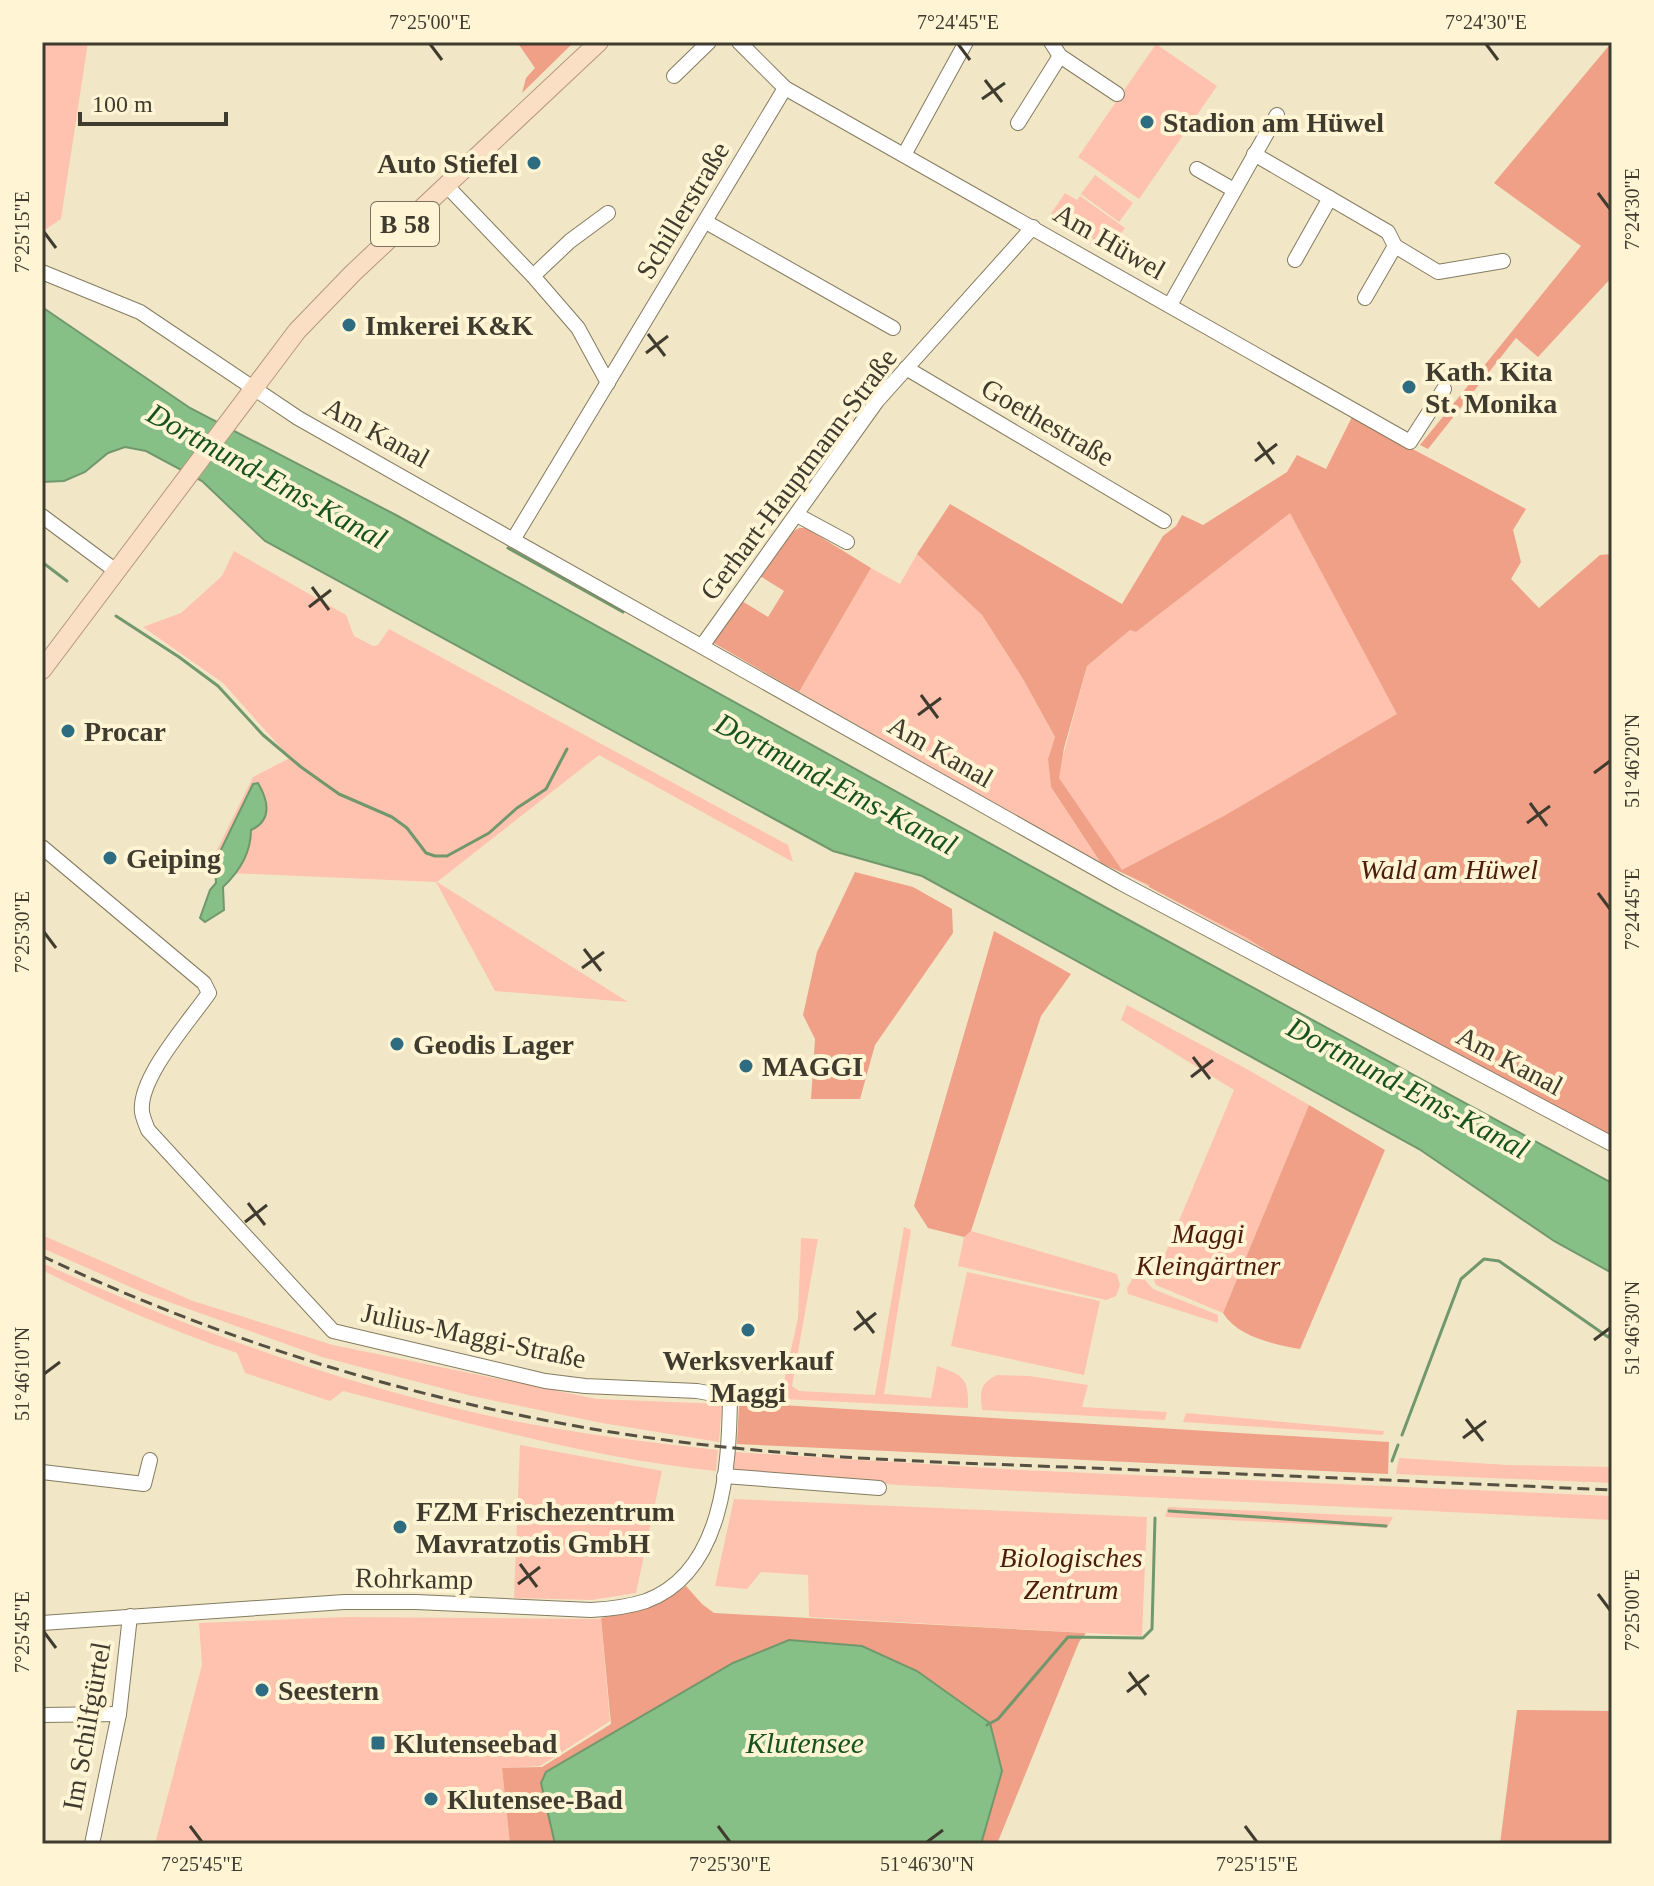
<svg xmlns="http://www.w3.org/2000/svg" width="1654" height="1886" font-family="'Times New Roman',serif">
<style>
.green{fill:#fec2ae}
.forest{fill:#efa086;fill-rule:evenodd}
.water{fill:#86c086;stroke:#71986c;stroke-width:2}
.lines{fill:none;stroke-linecap:round;stroke-linejoin:round}
.stream{stroke:#71986c;stroke-width:3}
.minor-casing{stroke:#857b5f;stroke-width:16}
.major-casing{stroke:#b69777;stroke-width:20}
.minor{stroke:#fff;stroke-width:14}
.major{stroke:#fadfc5;stroke-width:18}
.rail{stroke:#555041;stroke-width:3;stroke-dasharray:12 6;stroke-linecap:butt}
.ticks{fill:none;stroke:#3f3b2f;stroke-width:3}
.poi-dot{fill:#2d6c81;stroke:#fff4d4;stroke-width:3}
.labels{text-anchor:middle;stroke-width:8;stroke-linejoin:round;paint-order:stroke}
.shield{fill:#fff4d4;stroke:#797260;stroke-width:2}
.shield-label{font-size:26px;font-weight:bold;fill:#3f3b2f}
.poi-label{font-size:28px;font-weight:bold;fill:#3f3b2f;stroke:#fff4d4;text-anchor:start}
.street-label{font-size:28px;fill:#3f3b2f;stroke:#fff4d4}
.park-label{font-size:28px;font-style:italic;fill:#4d1c0a;stroke:#fff4d4}
.water-label{font-size:30px;font-style:italic;fill:#17531c;stroke:#fff4d4}
.neatline{fill:none;stroke:#3f3b2f;stroke-width:3}
.ticks-label{font-size:20px;text-anchor:middle;fill:#3f3b2f}
</style>
<rect width="100%" height="100%" fill="#f1e7c7"/>
<!-- green -->
<g class="green">
<polygon points="42,42 88,42 61,219 42,232"/>
<polygon points="1156,44 1217,86 1139,199 1078,157"/>
<polygon points="1095,175 1133,203 1119,222 1081,194"/>
<polygon points="1065,193 1077,200 1080,196 1125,228 1106,254 1048,218"/>
<polygon points="1290,512 1540,630 1291,965 1120,871 1059,778 1059,771 1087,666 1130,630 1136,632"/>
<polygon points="234,551 346,615 354,636 373,646 378,645 389,629 788,845 793,862 599,755 437,882 628,1002 495,991 436,882 206,872 253,777 290,758 223,683 143,627 181,613 222,576"/>
<polygon points="917,554 982,615 1023,679 1055,737 1048,759 1051,787 1101,863 799,692 871,568 900,584"/>
<polygon points="1127,1005 1245,1068 1309,1105 1223,1313 1156,1285 1154,1280 1234,1090 1121,1020"/>
<path d="M 904,1227 L 911,1230 L 884,1394 L 931,1398 L 937,1366 C 964,1375 969,1379 968,1408 L 740,1397 L 740,1391 L 782,1391 L 798,1318 L 801,1238 L 818,1239 L 792,1386 L 799,1391 L 875,1395 Z"/>
<polygon points="971,1231 1117,1274 1120,1285 1116,1296 1106,1300 958,1266 964,1237"/>
<polygon points="42,1235 193,1301 333,1345 597,1399 722,1404 719,1442 602,1423 472,1396 322,1357 144,1293 42,1248"/>
<path d="M 42,1263 C 181,1325 323,1378 472,1412 C 553,1431 636,1441 718,1450 L 716,1471 C 589,1458 466,1422 343,1391 L 330,1401 L 245,1373 L 237,1353 C 170,1330 105,1302 42,1270 Z"/>
<polygon points="967,1272 1100,1301 1084,1375 951,1346"/>
<polygon points="1133,1278 1145,1280 1153,1289 1218,1315 1218,1323 1128,1294 1127,1288"/>
<path d="M 997,1375 L 1029,1376 L 1088,1385 L 1082,1407 L 1167,1412 L 1165,1420 L 982,1410 C 980,1392 979,1384 997,1375 Z"/>
<polygon points="1186,1413 1384,1431 1383,1435 1183,1422"/>
<polygon points="520,1445 662,1471 636,1593 592,1600 514,1598"/>
<polygon points="734,1452 1020,1470 1612,1496 1612,1520 898,1485 732,1472"/>
<polygon points="1399,1458 1507,1465 1612,1467 1612,1483 1396,1474"/>
<polygon points="734,1499 1147,1517 1142,1636 809,1617 808,1575 761,1572 747,1589 715,1586"/>
<polygon points="1168,1507 1393,1517 1387,1528 1165,1517"/>
<polygon points="345,1617 601,1619 610,1721 540,1766 502,1768 510,1844 155,1844 202,1665 199,1623"/>
</g>
<!-- forest -->
<g class="forest">
<polygon points="517,42 574,42 522,93 526,78 535,68"/>
<polygon points="1612,42 1612,277 1538,357 1516,338 1428,449 1420,445 1581,246 1494,183"/>
<path d="M 1352,417 L 1526,509 L 1513,530 L 1521,562 L 1511,579 L 1539,608 L 1600,555 L 1612,554 L 1612,1136 L 1311,979 L 1247,938 L 1149,887 L 1149,885 L 1101,863 L 1051,787 L 1048,759 L 1055,737 L 1023,679 L 982,615 L 917,554 L 950,504 L 1122,604 L 1163,536 L 1176,526 L 1182,515 L 1203,525 L 1287,472 L 1297,455 L 1326,469 ZM 1290,513 L 1397,714 L 1224,816 L 1122,870 L 1059,778 L 1064,748 L 1087,666 L 1130,630 L 1136,632 Z"/>
<polygon points="799,528 806,528 871,568 799,692 712,642 742,601 768,617 784,591 760,576 792,532"/>
<polygon points="855,872 913,887 952,909 953,933 875,1045 860,1099 811,1099 815,1039 803,1015 817,952"/>
<polygon points="994,931 1071,974 1041,1016 971,1231 964,1237 928,1228 914,1206"/>
<path d="M 1309,1105 L 1385,1150 L 1300,1349 C 1273,1344 1238,1337 1223,1313 Z"/>
<polygon points="765,1404 1389,1442 1388,1474 737,1444 739,1406"/>
<path d="M 686,1586 L 702,1604 L 714,1613 L 1086,1633 L 1079,1642 L 997,1844 L 981,1844 L 1002,1771 L 630,1724 L 546,1772 L 541,1783 L 555,1844 L 510,1844 L 502,1768 L 542,1767 L 611,1724 L 601,1618 C 633,1611 659,1607 686,1586 Z"/>
<polygon points="1517,1710 1612,1711 1612,1844 1500,1844"/>
</g>
<!-- water -->
<g class="water">
<polygon points="42,307 190,408 396,515 1105,907 1612,1183 1612,1273 1554,1241 1419,1149 922,876 833,851 265,541 202,481 146,451 125,447 108,453 85,472 64,481 42,482"/>
<path d="M 258,783 C 268,800 273,820 251,830 C 251,853 240,871 223,887 L 224,910 L 205,922 L 200,918 L 210,890 L 216,883 L 215,862 L 253,784 Z"/>
<polygon points="789,1640 862,1646 917,1671 990,1723 1002,1771 981,1844 555,1844 541,1783 546,1772 733,1663"/>
</g>
<g class="lines">
<!-- stream -->
<g class="stream">
<polyline points="508,548 623,612"/>
<polyline points="42,562 67,581"/>
<polyline points="116,616 179,657 218,686 263,735 301,767 339,794 392,817 407,828 426,853 435,856 447,856 489,833 517,808 546,789 567,749"/>
<polyline points="1402,1435 1461,1279 1484,1259 1499,1261 1608,1337 1612,1334"/>
<polyline points="1392,1461 1398,1445"/>
<polyline points="1169,1511 1386,1526"/>
<polyline points="987,1725 998,1719 1068,1637 1143,1638 1152,1629 1155,1518"/>
</g>
<!-- minor casing -->
<g class="minor-casing">
<g id="minor">
<polyline points="739,42 785,88 1410,442 1444,389"/>
<polyline points="1051,42 1060,56 1117,94"/>
<polyline points="674,76 709,42"/>
<polyline points="1018,123 1060,56"/>
<polyline points="1254,154 1388,232 1395,246 1365,298"/>
<polyline points="904,155 966,42"/>
<polyline points="1197,169 1234,190"/>
<polyline points="446,185 533,276 578,328 608,383"/>
<polyline points="706,222 893,328"/>
<polyline points="1395,246 1438,272 1503,261"/>
<polyline points="1295,260 1330,198"/>
<polyline points="42,272 140,312 298,418 513,540 1121,883 1612,1144"/>
<polyline points="533,276 570,241 608,213"/>
<polyline points="1170,305 1277,115"/>
<polyline points="906,368 1164,521"/>
<polyline points="797,515 847,542"/>
<polyline points="42,516 116,571"/>
<polyline points="513,540 785,88"/>
<polyline points="702,646 877,401 1033,227"/>
<path d="M 42,847 L 204,983 L 209,993 C 189,1022 138,1078 142,1112 C 143,1118 146,1125 148,1130 L 333,1331 L 545,1381 L 585,1386 L 697,1391 L 730,1397 C 729,1467 724,1572 646,1601 C 628,1607 610,1609 591,1610 L 416,1602 L 344,1602 L 42,1623"/>
<polyline points="42,1472 144,1484 150,1460"/>
<polyline points="724,1476 879,1488"/>
<polyline points="42,1715 119,1714"/>
<polyline points="92,1844 119,1714 130,1616"/>
</g>
</g>
<!-- major casing -->
<g class="major-casing">
<polyline id="major" points="42,670 297,331 353,273 599,42"/>
</g>
<!-- minor -->
<use href="#minor" class="minor"/>
<!-- major -->
<use href="#major" class="major"/>
<!-- rail -->
<path class="rail" d="M 42,1256 C 261,1360 503,1426 744,1449 C 875,1462 1007,1464 1138,1470 C 1296,1476 1454,1483 1612,1490"/>
</g>
<!-- ticks -->
<path class="ticks" d="M 430,44 L 442,60M 958,44 L 970,60M 1486,44 L 1498,60M 985,80 L 1002,102M 982,99 L 1005,83M 1598,193 L 1610,209M 44,232 L 56,248M 648,334 L 665,356M 646,353 L 668,336M 1258,442 L 1274,464M 1255,461 L 1277,444M 312,587 L 329,610M 309,607 L 331,590M 921,695 L 938,718M 918,715 L 941,698M 1594,773 L 1610,761M 1530,803 L 1547,826M 1527,823 L 1550,806M 1598,893 L 1610,909M 44,932 L 56,948M 584,949 L 601,971M 582,968 L 604,952M 1193,1057 L 1210,1079M 1191,1077 L 1213,1060M 248,1203 L 265,1225M 245,1222 L 267,1205M 857,1311 L 874,1333M 854,1330 L 876,1313M 1594,1340 L 1610,1328M 44,1374 L 60,1362M 1466,1419 L 1483,1441M 1463,1438 L 1486,1421M 520,1564 L 537,1587M 518,1584 L 540,1567M 1598,1594 L 1610,1610M 44,1632 L 56,1648M 1129,1672 L 1146,1695M 1127,1692 L 1149,1675M 190,1826 L 202,1842M 718,1826 L 730,1842M 1245,1826 L 1257,1842M 927,1842 L 943,1830"/>
<!-- markers -->
<g class="poi-dot">
<circle cx="1147" cy="122" r="8"/>
<circle cx="534" cy="163" r="8"/>
<circle cx="349" cy="325" r="8"/>
<circle cx="1409" cy="387" r="8"/>
<circle cx="68" cy="731" r="8"/>
<circle cx="110" cy="858" r="8"/>
<circle cx="397" cy="1044" r="8"/>
<circle cx="746" cy="1066" r="8"/>
<circle cx="748" cy="1330" r="8"/>
<circle cx="400" cy="1527" r="8"/>
<circle cx="262" cy="1690" r="8"/>
<rect x="370" y="1735" width="16" height="16" rx="4"/>
<circle cx="431" cy="1799" r="8"/>
</g>
<g class="labels">
<!-- shield labels -->
<rect class="shield" x="371" y="202" width="68" height="44" rx="6"/>
<g class="shield-label">
<text x="405" y="233">B 58</text>
</g>
<!-- poi labels -->
<g class="poi-label">
<text x="1163" y="132">Stadion am Hüwel</text>
<text x="518" y="173" text-anchor="end">Auto Stiefel</text>
<text x="365" y="335">Imkerei K&amp;K</text>
<text x="1425" y="381">Kath. Kita<tspan x="1425" dy="32">St. Monika</tspan></text>
<text x="84" y="741">Procar</text>
<text x="126" y="868">Geiping</text>
<text x="413" y="1054">Geodis Lager</text>
<text x="762" y="1076">MAGGI</text>
<text x="748" y="1370" text-anchor="middle">Werksverkauf<tspan x="748" dy="32">Maggi</tspan></text>
<text x="416" y="1521">FZM Frischezentrum<tspan x="416" dy="32">Mavratzotis GmbH</tspan></text>
<text x="278" y="1700">Seestern</text>
<text x="394" y="1753">Klutenseebad</text>
<text x="447" y="1809">Klutensee-Bad</text>
</g>
<!-- street labels -->
<g class="street-label">
<text transform="translate(682 210) rotate(-59)" y="10">Schillerstraße</text>
<text transform="translate(1110 241) rotate(30)" y="10">Am Hüwel</text>
<text transform="translate(1048 422) rotate(30)" y="10">Goethestraße</text>
<text transform="translate(377 432) rotate(29)" y="10">Am Kanal</text>
<text transform="translate(798 474) rotate(-53)" y="10">Gerhart-Hauptmann-Straße</text>
<text transform="translate(941 751) rotate(30)" y="10">Am Kanal</text>
<text transform="translate(1510 1060) rotate(28)" y="10">Am Kanal</text>
<text transform="translate(474 1335) rotate(12)" y="10">Julius-Maggi-Straße</text>
<text transform="translate(414 1578) rotate(1)" y="10">Rohrkamp</text>
<text transform="translate(86 1726) rotate(-80)" y="10">Im Schilfgürtel</text>
</g>
<!-- park labels -->
<g class="park-label">
<text x="1449" y="879">Wald am Hüwel</text>
<text x="1208" y="1243">Maggi<tspan x="1208" dy="32">Kleingärtner</tspan></text>
<text x="1071" y="1567">Biologisches<tspan x="1071" dy="32">Zentrum</tspan></text>
</g>
<!-- water labels -->
<g class="water-label">
<text transform="translate(267 476) rotate(29)" y="10">Dortmund-Ems-Kanal</text>
<text transform="translate(836 784) rotate(28)" y="10">Dortmund-Ems-Kanal</text>
<text transform="translate(1408 1088) rotate(28)" y="10">Dortmund-Ems-Kanal</text>
<text x="805" y="1753">Klutensee</text>
</g>
</g>
<!-- border -->
<rect width="1654" height="1886" fill="none" stroke="#fff4d4" stroke-width="88"/>
<!-- scale -->
<path d="M80 112v12h146v-12" fill="none" stroke="#3f3b2f" stroke-width="4"/>
<text x="92" y="112" font-size="24" fill="#3f3b2f" stroke="#fff4d4" stroke-width="6" paint-order="stroke">100 m</text>
<rect x="44" y="44" width="1566" height="1798" class="neatline"/>
<g class="ticks-label">
<text x="430" y="29">7°25'00"E</text>
<text x="958" y="29">7°24'45"E</text>
<text x="1486" y="29">7°24'30"E</text>
<text transform="translate(1632 209) rotate(-90)" y="7">7°24'30"E</text>
<text transform="translate(22 232) rotate(-90)" y="7">7°25'15"E</text>
<text transform="translate(1632 761) rotate(-90)" y="7">51°46'20"N</text>
<text transform="translate(1632 909) rotate(-90)" y="7">7°24'45"E</text>
<text transform="translate(22 932) rotate(-90)" y="7">7°25'30"E</text>
<text transform="translate(1632 1328) rotate(-90)" y="7">51°46'30"N</text>
<text transform="translate(22 1374) rotate(-90)" y="7">51°46'10"N</text>
<text transform="translate(1632 1610) rotate(-90)" y="7">7°25'00"E</text>
<text transform="translate(22 1632) rotate(-90)" y="7">7°25'45"E</text>
<text x="202" y="1871">7°25'45"E</text>
<text x="730" y="1871">7°25'30"E</text>
<text x="927" y="1871">51°46'30"N</text>
<text x="1257" y="1871">7°25'15"E</text>
</g>
</svg>
